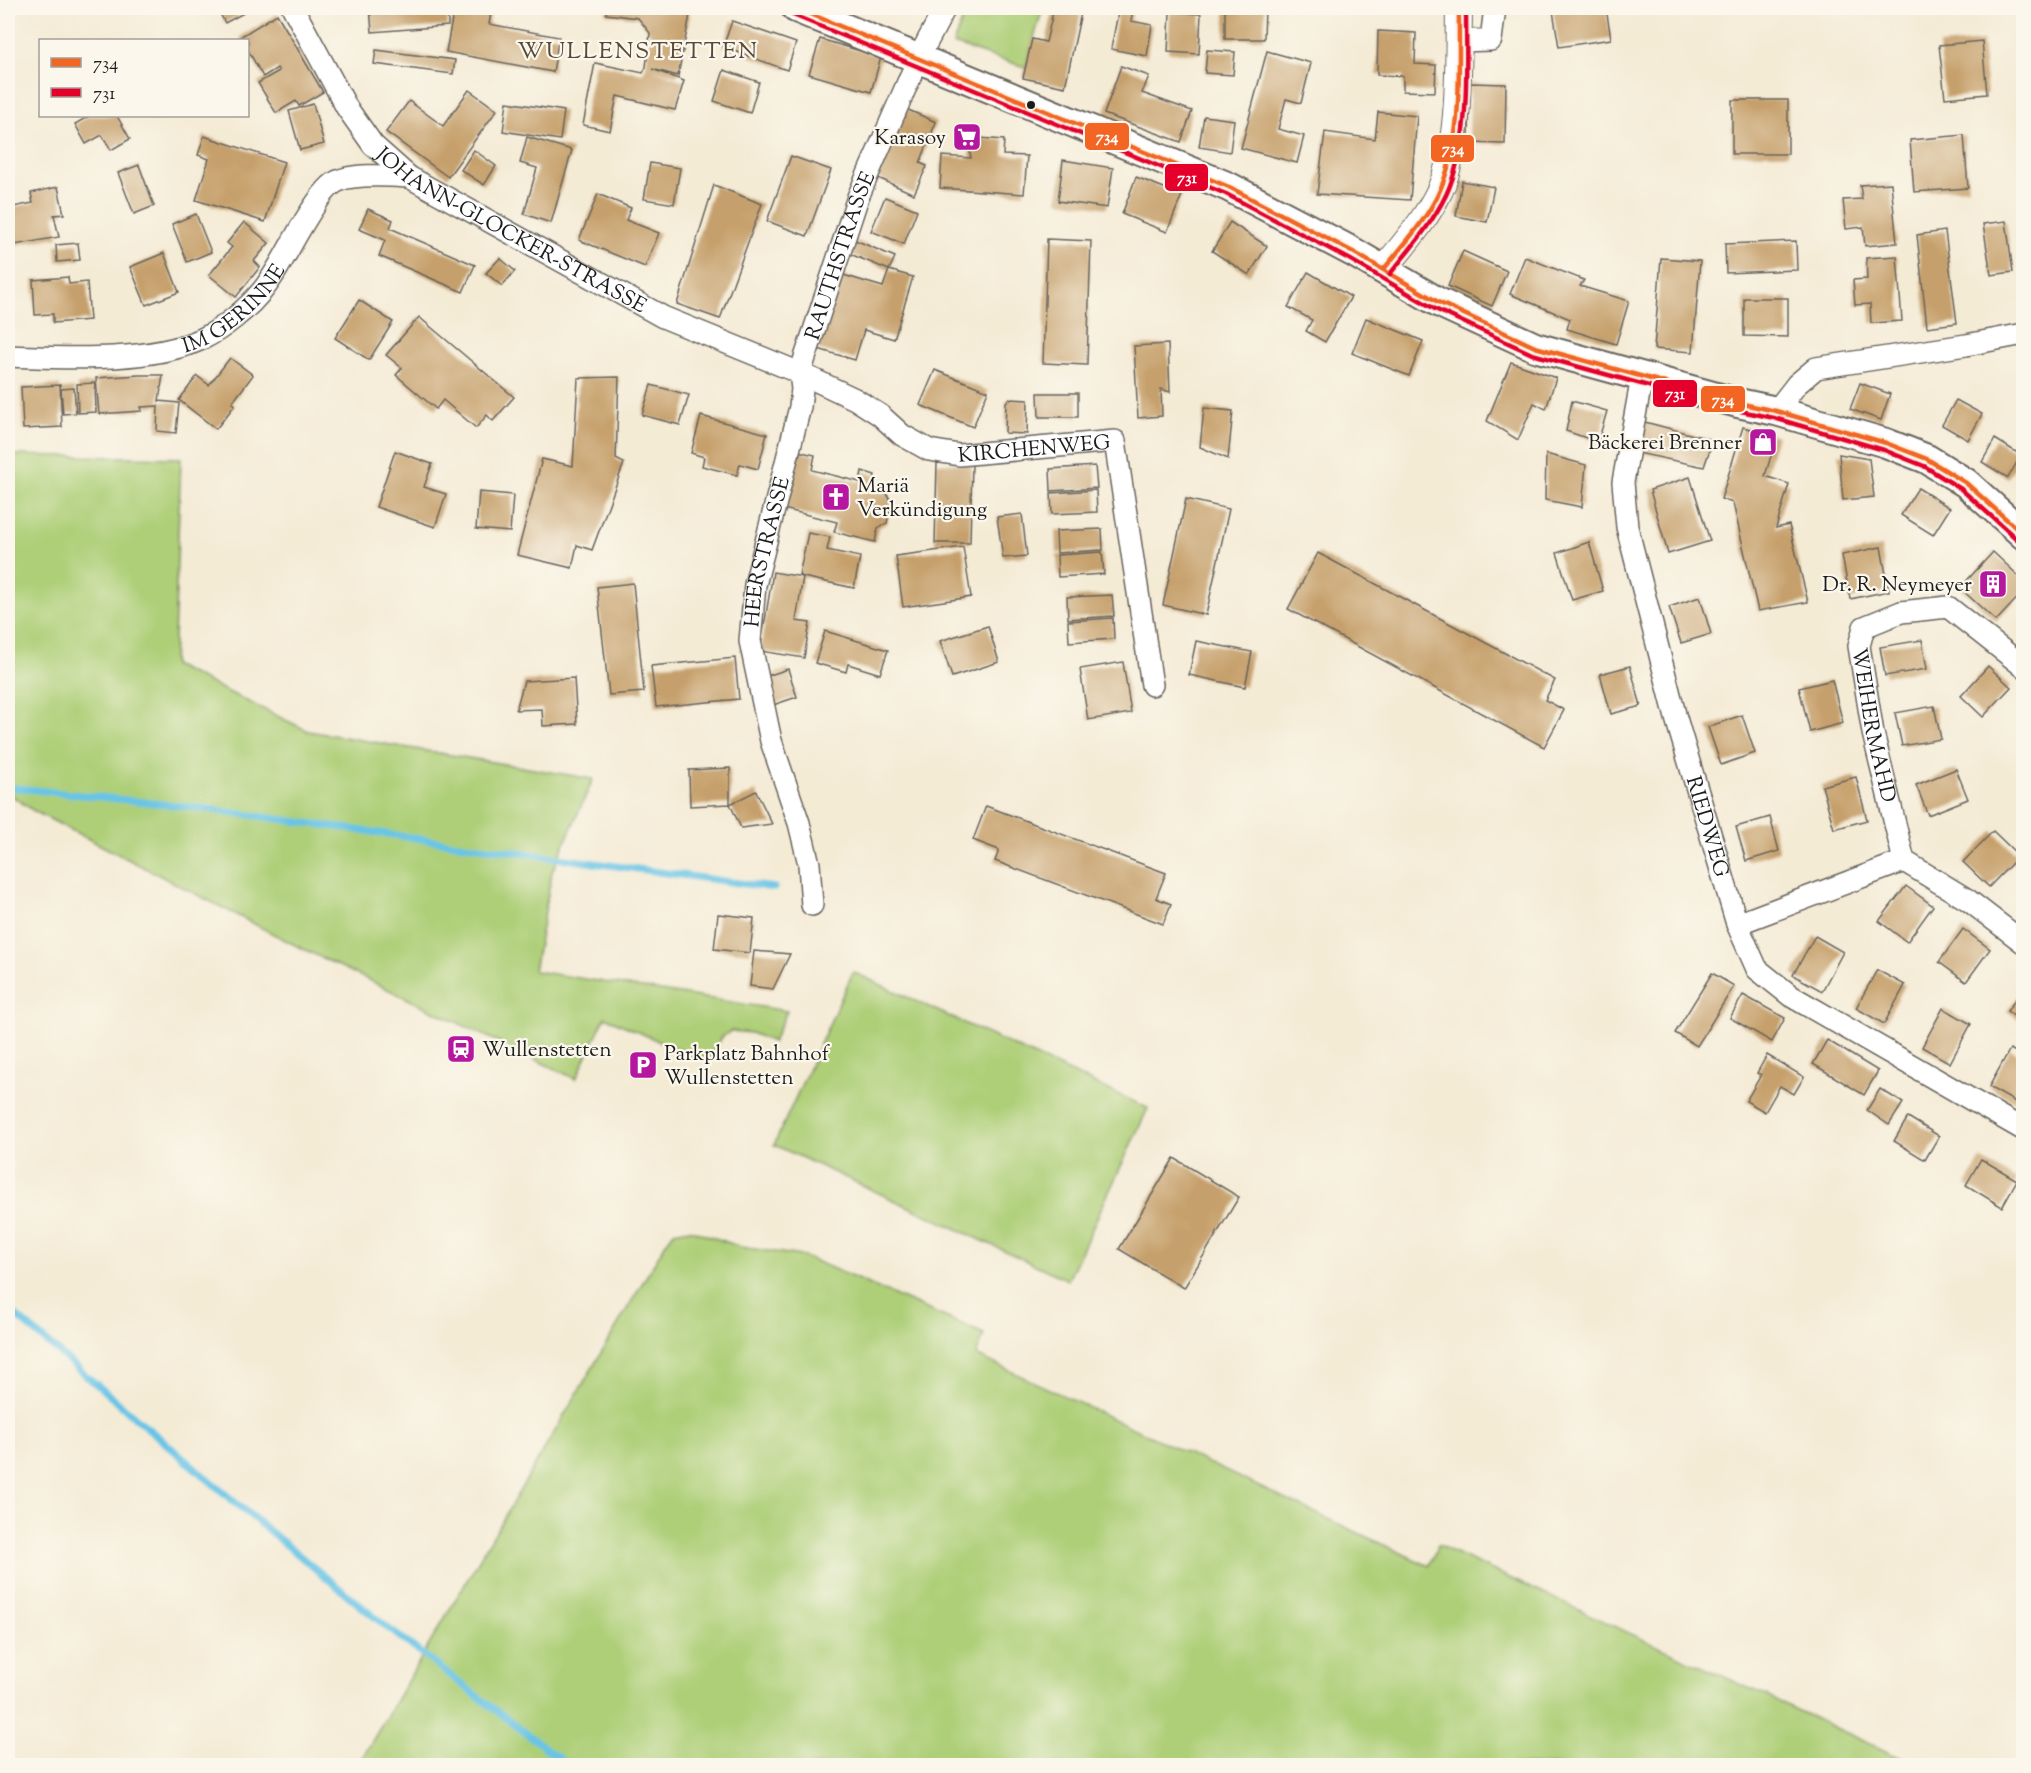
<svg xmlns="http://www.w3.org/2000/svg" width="2031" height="1773" font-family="'Sorts Mill Goudy',serif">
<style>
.green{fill:#aecf78;stroke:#65764a;stroke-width:1.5}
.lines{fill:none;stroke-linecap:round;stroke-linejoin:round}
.stream{stroke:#68c4e6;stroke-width:7}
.building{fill:#c6a06c}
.minor-casing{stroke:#68645d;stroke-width:24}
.tertiary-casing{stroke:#68645d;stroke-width:28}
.secondary-casing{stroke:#68645d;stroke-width:32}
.minor{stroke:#fff;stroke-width:21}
.tertiary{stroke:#fff;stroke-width:26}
.secondary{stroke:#fff;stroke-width:28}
.bus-1-casing{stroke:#fbf7ec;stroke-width:9}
.bus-2-casing{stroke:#fbf7ec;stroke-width:9}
.bus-1{stroke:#f26522;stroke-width:4.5}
.bus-2{stroke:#e4002b;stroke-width:4.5}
.bus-dot{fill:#1c1c1c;stroke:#fbf7ec;stroke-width:2}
.labels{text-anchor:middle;stroke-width:4.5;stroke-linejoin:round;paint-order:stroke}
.poi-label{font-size:21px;fill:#1c1c1c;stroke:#fbf7ec;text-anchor:end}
.street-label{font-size:21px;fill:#1c1c1c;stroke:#fbf7ec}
.quarter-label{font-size:24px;letter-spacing:1.5px;fill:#584a38;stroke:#fbf7ec}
.line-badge{stroke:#fbf7ec;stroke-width:2}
.badge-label{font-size:16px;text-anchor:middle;font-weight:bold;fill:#fff}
</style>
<rect width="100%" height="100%" fill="#fbf7ec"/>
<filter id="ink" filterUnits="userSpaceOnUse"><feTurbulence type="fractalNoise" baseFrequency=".0167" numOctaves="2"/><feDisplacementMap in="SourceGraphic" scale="12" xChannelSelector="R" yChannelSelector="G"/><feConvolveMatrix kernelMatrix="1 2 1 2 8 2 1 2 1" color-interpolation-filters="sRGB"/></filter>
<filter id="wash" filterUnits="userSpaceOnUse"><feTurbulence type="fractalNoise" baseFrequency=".008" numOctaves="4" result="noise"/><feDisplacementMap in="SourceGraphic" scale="24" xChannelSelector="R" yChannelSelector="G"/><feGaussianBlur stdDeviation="1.35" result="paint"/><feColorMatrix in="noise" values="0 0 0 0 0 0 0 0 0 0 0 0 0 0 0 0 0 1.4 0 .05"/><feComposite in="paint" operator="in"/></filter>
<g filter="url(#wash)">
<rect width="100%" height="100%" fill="#f4ebd5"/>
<!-- green -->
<g class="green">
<polygon points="967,8 1043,8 1025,67 953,44"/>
<polygon points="8,455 181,458 173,665 308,731 593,779 552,872 534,971 787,1011 773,1042 751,1033 731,1031 722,1037 711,1056 694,1057 605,1017 576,1079 295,945 34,811 8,793"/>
<polygon points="853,972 1148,1108 1068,1280 774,1145"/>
<polygon points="689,1229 741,1247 801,1256 820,1263 984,1334 976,1355 1429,1566 1438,1545 1916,1765 358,1765 666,1243 674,1232"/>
</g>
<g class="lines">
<!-- stream -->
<g class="stream">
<polyline points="8,787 199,808 774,888"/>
<polyline points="8,1309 251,1516 388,1628 569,1766"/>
</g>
</g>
<g id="blocks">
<!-- building -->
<g class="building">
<polygon points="217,8 250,8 251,9 225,23"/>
<polygon points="370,8 448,8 448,26 372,32"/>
<polygon points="454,8 492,8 489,24 559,37 553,72 446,52"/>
<polygon points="607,8 685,8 690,15 678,76 652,69 684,81 675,110 617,96 610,131 583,125 595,63 643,73 646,67 650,33 638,18 606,14"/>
<polygon points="1054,8 1082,8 1065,87 1023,78 1032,39 1046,42"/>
<polygon points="1119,8 1133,9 1131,21 1152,25 1147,56 1111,49"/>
<polygon points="1225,8 1265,8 1264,39 1225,39"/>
<polygon points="1575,8 1606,8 1611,39 1559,47 1553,11"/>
<polygon points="1170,12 1201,14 1199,54 1168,52"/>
<polygon points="277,14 323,92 299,106 296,101 276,113 258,83 279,71 277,68 263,77 248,50 248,40 242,40 240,37"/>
<polygon points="732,21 796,43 787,70 723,47"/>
<polygon points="1378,31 1416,33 1415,64 1436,65 1435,92 1403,91 1403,76 1377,75"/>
<polygon points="820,39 881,57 871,92 809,74"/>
<polygon points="1982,41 1987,94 1945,98 1939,45"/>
<polygon points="376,50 455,60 453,74 374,64"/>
<polygon points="1207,50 1235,52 1233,75 1205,73"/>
<polygon points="1267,51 1311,63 1301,103 1286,99 1278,129 1304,136 1297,163 1241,148"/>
<polygon points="1121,66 1149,76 1142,93 1192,111 1181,142 1104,114"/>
<polygon points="724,70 759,82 750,113 714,101"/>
<polygon points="1470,83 1506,84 1505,144 1469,143"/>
<polygon points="469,90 497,110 448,177 386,132 409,101 443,126"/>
<rect x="1732" y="100" width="56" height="54"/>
<polygon points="507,102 564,111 560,140 503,131"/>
<polygon points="313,104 324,144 300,150 289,111"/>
<polygon points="906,109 936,122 920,163 927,166 914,194 876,177"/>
<polygon points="1378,112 1417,116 1410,200 1317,194 1325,132 1375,139"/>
<polygon points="89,116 117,116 130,139 111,150 102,135 86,144 75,124"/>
<polygon points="1204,116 1234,120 1230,152 1199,147"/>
<polygon points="1964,135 1968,188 1914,192 1910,140"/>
<polygon points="204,136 284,162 265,222 196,200 209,159 198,155"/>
<polygon points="527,137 572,150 551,223 524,214 537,168 520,163"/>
<polygon points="967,137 1004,140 1003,155 1027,156 1024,194 940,188 942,156 971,158"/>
<polygon points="474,150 496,166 484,185 461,170"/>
<polygon points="791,156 831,170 807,236 767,221"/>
<polygon points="1063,160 1113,168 1107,208 1058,201"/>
<polygon points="650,163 680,168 674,204 644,199"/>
<polygon points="139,165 154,206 134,214 118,173"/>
<polygon points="1136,177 1182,195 1167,232 1122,214"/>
<polygon points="1462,181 1494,187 1487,222 1456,216"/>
<polygon points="1891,183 1897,243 1865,246 1863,227 1846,229 1843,200 1862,199 1860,185"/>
<polygon points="714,185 762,204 720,319 677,304"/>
<polygon points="58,187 64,214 54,215 59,237 15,245 8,208 33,203 31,193"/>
<polygon points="598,194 631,208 626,220 659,233 645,267 579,240"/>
<polygon points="885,197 917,210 904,244 871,231"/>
<polygon points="368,209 393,220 390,228 475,265 463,292 379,256 385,240 359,229"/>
<polygon points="196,214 211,252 187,262 172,224"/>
<polygon points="2006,221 2013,272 1991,275 1983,224"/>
<polygon points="244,222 269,243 254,261 260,267 236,297 209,275 232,247 227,243"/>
<polygon points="1230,222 1267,246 1249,275 1212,251"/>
<polygon points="1945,231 1957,323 1927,327 1917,235"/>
<polygon points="1047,239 1091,241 1087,365 1043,363"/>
<polygon points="855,240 895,257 889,270 850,254"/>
<polygon points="1796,241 1797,270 1726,273 1725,244"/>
<polygon points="78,243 80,260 57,262 56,245"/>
<polygon points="1463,251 1507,271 1492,306 1448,286"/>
<polygon points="164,253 179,292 146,305 130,267"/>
<polygon points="1897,256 1902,321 1871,323 1870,304 1855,305 1853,280 1867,279 1866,258"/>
<polygon points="1525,257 1584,280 1580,286 1629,301 1616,344 1567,329 1570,319 1510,294"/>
<polygon points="500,258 515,271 502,286 486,273"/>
<polygon points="1661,258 1700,261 1693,352 1654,349"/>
<polygon points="889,270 913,277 894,339 864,330 855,360 818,349 840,274 883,287"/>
<polygon points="1308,272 1351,297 1325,342 1306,331 1312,320 1288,307"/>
<polygon points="68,277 69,284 87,282 90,320 53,323 53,314 35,315 33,280"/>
<polygon points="1744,298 1788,298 1788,337 1744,336"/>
<polygon points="359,300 393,322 369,360 335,338"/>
<polygon points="419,317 514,397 493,421 487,415 476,428 443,400 436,409 396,375 402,368 386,355"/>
<polygon points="1366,318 1423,341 1409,376 1352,353"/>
<polygon points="1168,344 1170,392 1161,389 1162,416 1138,418 1134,346"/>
<polygon points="230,358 253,375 232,403 235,405 216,429 179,400 197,376 209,385"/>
<polygon points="1511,362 1556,378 1546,409 1534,403 1518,440 1487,421"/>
<polygon points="935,370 988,391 973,427 920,405"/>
<polygon points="139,375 163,375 159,401 179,403 176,433 157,431 158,406 141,407 142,411 99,414 96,378"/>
<polygon points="619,377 616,459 624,463 592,550 577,545 572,568 517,555 542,459 573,466 578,378"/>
<polygon points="95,383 96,412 78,413 77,384"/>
<polygon points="1860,383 1890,394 1881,420 1850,409"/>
<polygon points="60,385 62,427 23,429 21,387"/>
<polygon points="651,385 689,395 680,425 642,415"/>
<polygon points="74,388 76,413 63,414 61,389"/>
<polygon points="1038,393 1078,393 1078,417 1039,417"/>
<polygon points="1009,399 1028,400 1027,434 1005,433 1006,402"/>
<polygon points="1956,400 1982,414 1968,440 1942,425"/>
<polygon points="1572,401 1607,411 1598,442 1566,431"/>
<polygon points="1204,408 1233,411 1228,459 1200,447"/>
<polygon points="701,416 767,434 758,469 740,464 737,475 702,466 704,457 691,453"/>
<polygon points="1641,421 1713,440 1704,467 1633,452"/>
<polygon points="1743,427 1777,436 1765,476 1789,484 1776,528 1789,525 1808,602 1758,611 1733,503 1721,499"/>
<polygon points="1995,439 2021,455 2008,478 1982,462"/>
<polygon points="793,450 815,455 812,470 860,482 862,471 875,475 872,490 886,493 892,502 887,523 878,528 875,542 834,532 837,522 779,508"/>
<polygon points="395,451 432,464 424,487 446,494 435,527 376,507"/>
<polygon points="1546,454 1586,465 1582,507 1545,500"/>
<polygon points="1839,454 1869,459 1874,497 1843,500"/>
<polygon points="937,463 972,464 970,543 935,543"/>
<polygon points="1095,466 1097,488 1051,491 1050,469"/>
<polygon points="1690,477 1710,541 1668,554 1650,490"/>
<polygon points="1918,488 1950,508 1933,535 1901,515"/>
<polygon points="1096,490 1097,512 1052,514 1051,493"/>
<polygon points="479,492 513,495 510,532 476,529"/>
<polygon points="1186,499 1229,509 1206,615 1163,605"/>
<polygon points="1022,514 1027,556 1003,558 997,517"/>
<polygon points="1102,529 1103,550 1057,553 1056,531"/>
<polygon points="808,533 830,537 827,550 860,557 854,588 803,577 796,621 810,623 804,658 760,651 773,572 803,577 799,575"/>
<polygon points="1589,542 1603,591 1572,600 1557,553"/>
<polygon points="963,547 971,597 903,607 896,556"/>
<polygon points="1881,547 1889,591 1850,599 1842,555"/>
<polygon points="1102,552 1104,574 1058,577 1057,555"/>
<polygon points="1993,552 2024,581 2024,591 1996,621 1960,588"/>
<polygon points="1318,553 1555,680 1545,700 1564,710 1544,747 1288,609"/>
<polygon points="633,583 644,692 609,695 597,587"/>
<polygon points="1112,595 1114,616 1068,619 1067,597"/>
<polygon points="1700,597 1711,634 1681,643 1669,607"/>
<polygon points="1113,618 1114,639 1069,642 1068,621"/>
<polygon points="988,626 999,662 952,677 940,641"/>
<polygon points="825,631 888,650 880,674 848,664 846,672 815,663"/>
<polygon points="1922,640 1927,669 1885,676 1880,647"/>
<polygon points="1196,641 1252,652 1245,687 1189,675"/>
<polygon points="735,658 739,699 656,707 651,666"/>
<polygon points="1123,662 1131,713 1088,720 1080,669"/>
<polygon points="1630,666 1641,706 1611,714 1600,674"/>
<polygon points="1988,666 2011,687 1983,717 1961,696"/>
<polygon points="788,669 797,697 773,705 764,677"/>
<polygon points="574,678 577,724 543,726 542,709 516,710 524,681"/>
<polygon points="1832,680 1843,723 1810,732 1799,688"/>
<polygon points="1934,706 1941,739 1902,746 1895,713"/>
<polygon points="1742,715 1755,753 1721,765 1708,727"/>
<polygon points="730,768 730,804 756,791 772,824 741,828 730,804 690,806 689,770"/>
<polygon points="1956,769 1968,799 1928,815 1916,785"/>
<polygon points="1856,777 1867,820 1834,829 1822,786"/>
<polygon points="986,806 1166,873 1156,898 1171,904 1163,924 995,861 999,850 973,840"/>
<polygon points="1770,817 1779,851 1746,861 1736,827"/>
<polygon points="1993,831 2019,856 1989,887 1963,862"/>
<polygon points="1906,886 1933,906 1907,942 1879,921"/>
<polygon points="718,914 754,918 750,953 714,949"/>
<polygon points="1963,929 1990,949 1966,982 1939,962"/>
<polygon points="1815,936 1843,952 1822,991 1793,975"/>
<polygon points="754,951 790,954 773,989 750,986"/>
<polygon points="1877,970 1905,985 1884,1024 1856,1008"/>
<polygon points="1712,973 1734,986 1697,1046 1675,1033"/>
<polygon points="2024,988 2024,1023 2007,1011"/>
<polygon points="1743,995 1785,1018 1772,1042 1730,1018"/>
<polygon points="1943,1008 1971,1024 1950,1063 1922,1047"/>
<polygon points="1827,1040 1878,1071 1864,1095 1813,1064"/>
<polygon points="2010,1049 2024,1056 2024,1092 2017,1103 1989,1087"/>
<polygon points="1767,1055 1804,1077 1794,1094 1780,1086 1765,1112 1746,1101 1761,1075 1757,1073"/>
<polygon points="1880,1089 1903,1103 1889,1125 1867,1110"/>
<polygon points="1908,1117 1939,1136 1925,1160 1894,1141"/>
<polygon points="1174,1158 1239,1197 1184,1288 1119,1249"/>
<polygon points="1981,1159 2017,1180 2002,1207 1966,1185"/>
</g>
</g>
</g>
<g filter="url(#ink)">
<use href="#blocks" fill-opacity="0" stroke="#68645d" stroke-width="1.5"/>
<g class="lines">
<!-- minor casing -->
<g class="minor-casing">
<g id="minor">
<path id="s1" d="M 293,8 L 347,108 L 373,145 L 409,177 L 663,317 L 800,373 L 855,399 L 880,415 L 902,435 L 929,450 L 959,455 L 1115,441 L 1152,685"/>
<polyline points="1458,41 1491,40 1495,8"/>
<path id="s2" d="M 8,356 C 65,358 149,363 202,339 C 223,329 247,309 262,291 C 277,273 288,249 300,229 C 307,217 324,188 336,182 C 352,173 390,176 409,177"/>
<path id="s3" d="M 1642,377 L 1623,482 L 1627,527 L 1676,718 L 1737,924 L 1757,969 L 1791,996 L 2024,1130"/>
<polyline points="1776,411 1797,384 1816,368 1966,345 2024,334"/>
<path id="s4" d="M 2024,667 L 1948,607 L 1901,612 L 1864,627 L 1859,646 L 1873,733 L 1904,861 L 1968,900 L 2024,943"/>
<path id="s5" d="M 812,905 L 809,864 L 799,823 L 771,741 L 750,641 L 755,585 L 800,407 L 802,389 L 800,373 L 858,197 L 918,59 L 945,8"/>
<polyline points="1737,924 1904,861"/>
</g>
</g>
<!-- tertiary casing -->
<g class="tertiary-casing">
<path id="tertiary" d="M 1384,269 C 1404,244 1426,220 1440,190 C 1461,142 1458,61 1459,8"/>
</g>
<!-- secondary casing -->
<g class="secondary-casing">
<polyline id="secondary" points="796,8 1229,187 1353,252 1438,302 1535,347 1738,403 1776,411 1886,443 1927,459 1966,483 2024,535"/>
</g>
<!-- minor -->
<use href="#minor" class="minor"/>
<!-- tertiary -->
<use href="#tertiary" class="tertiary"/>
<!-- secondary -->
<use href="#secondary" class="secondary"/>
<!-- bus-1 casing -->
<g class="bus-1-casing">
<g id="bus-1">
<polyline points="796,8 1229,187 1353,252 1438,302 1535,347 1738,403 1776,411 1886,443 1927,459 1966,483 2024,535"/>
<path d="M 1384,269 C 1404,244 1427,220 1440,190 C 1464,135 1458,67 1459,8"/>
</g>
</g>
<!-- bus-2 casing -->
<g class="bus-2-casing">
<g id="bus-2">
<polyline points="793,15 1226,194 1349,259 1435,309 1532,354 1736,410 1774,418 1884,450 1924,466 1961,489 2019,541"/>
<path d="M 1390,274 C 1410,249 1432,224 1446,195 C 1471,141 1466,67 1466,8"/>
</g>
</g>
<!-- bus-1 -->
<use href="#bus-1" class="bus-1"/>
<!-- bus-2 -->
<use href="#bus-2" class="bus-2"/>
</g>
</g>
<!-- icons -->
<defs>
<g id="supermarket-square" transform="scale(1.5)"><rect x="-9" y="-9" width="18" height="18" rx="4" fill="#b5179e" stroke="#fbf7ec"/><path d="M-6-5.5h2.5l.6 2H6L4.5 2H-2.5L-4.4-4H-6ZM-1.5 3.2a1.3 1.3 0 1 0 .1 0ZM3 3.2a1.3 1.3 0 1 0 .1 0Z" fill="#fff"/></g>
<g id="shop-square" transform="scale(1.5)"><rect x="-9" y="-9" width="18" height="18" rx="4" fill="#b5179e" stroke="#fbf7ec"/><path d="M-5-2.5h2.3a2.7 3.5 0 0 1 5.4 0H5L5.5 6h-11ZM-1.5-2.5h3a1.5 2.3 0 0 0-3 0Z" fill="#fff"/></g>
<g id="church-square" transform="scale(1.5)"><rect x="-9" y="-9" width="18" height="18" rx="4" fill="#b5179e" stroke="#fbf7ec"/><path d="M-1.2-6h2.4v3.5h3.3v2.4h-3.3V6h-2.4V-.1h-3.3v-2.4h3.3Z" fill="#fff"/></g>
<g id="building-square" transform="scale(1.5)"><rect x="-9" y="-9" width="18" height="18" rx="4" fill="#b5179e" stroke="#fbf7ec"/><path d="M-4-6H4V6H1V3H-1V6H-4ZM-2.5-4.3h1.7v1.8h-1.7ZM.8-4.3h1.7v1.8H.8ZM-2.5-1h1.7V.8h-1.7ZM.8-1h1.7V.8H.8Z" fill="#fff"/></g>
<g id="station-square" transform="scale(1.5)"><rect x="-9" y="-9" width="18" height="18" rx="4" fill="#b5179e" stroke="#fbf7ec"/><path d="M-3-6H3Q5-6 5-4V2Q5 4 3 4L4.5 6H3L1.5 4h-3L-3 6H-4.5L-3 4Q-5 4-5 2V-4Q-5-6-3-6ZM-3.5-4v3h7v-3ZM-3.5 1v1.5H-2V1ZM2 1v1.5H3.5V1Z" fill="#fff"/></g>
<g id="parking-square" transform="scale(1.5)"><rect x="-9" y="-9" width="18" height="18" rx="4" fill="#b5179e" stroke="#fbf7ec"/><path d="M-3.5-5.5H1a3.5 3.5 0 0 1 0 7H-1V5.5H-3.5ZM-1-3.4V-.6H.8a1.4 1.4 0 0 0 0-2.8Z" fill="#fff"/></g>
</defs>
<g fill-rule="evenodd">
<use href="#supermarket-square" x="967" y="137"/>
<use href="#shop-square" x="1763" y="442"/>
<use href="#church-square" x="836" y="497"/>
<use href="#building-square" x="1993" y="584"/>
<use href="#station-square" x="461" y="1049"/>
<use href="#parking-square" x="643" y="1065"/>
</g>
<!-- markers -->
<circle class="bus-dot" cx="1031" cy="105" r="5"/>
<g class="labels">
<!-- poi labels -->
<g class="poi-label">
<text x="946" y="144">Karasoy</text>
<text x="1742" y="449">Bäckerei Brenner</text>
<text x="857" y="492" text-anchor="start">Mariä<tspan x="857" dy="24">Verkündigung</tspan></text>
<text x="1972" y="591">Dr. R. Neymeyer</text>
<text x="482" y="1056" text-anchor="start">Wullenstetten</text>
<text x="664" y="1060" text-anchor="start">Parkplatz Bahnhof<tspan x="664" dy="24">Wullenstetten</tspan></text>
</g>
<!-- street labels -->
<g class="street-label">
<text dy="7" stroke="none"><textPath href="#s1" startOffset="322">JOHANN-GLOCKER-STRASSE</textPath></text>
<text dy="7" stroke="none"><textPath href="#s5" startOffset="670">RAUTHSTRASSE</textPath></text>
<text dy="7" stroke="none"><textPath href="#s2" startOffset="240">IM GERINNE</textPath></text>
<text dy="7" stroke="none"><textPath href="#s1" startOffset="902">KIRCHENWEG</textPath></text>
<text dy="7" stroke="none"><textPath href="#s5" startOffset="363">HEERSTRASSE</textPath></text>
<text dy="7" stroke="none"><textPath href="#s4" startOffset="284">WEIHERMAHD</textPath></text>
<text dy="7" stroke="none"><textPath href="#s3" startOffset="462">RIEDWEG</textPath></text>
</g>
<!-- quarter labels -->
<g class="quarter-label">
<text x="638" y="58">WULLENSTETTEN</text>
</g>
</g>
<g class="line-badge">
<rect x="1084" y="122" width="46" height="29" rx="6" fill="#f26522"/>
<rect x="1430" y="134" width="45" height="29" rx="6" fill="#f26522"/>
<rect x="1164" y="163" width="45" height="29" rx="6" fill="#e4002b"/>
<rect x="1652" y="379" width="46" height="29" rx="6" fill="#e4002b"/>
<rect x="1700" y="385" width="46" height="28" rx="6" fill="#f26522"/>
</g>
<g class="badge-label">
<text x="1107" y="142">734</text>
<text x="1453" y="154">734</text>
<text x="1187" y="183">731</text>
<text x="1675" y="399">731</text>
<text x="1723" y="405">734</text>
</g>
<!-- margin -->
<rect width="2031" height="1773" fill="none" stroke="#fbf7ec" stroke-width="30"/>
<!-- legend -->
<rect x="39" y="39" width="210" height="78" fill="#fbf7ec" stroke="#a29f99" stroke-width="1.5"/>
<rect x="51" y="58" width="30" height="9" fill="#f26522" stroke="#a29f99" stroke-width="1.5"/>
<text x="93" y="69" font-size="18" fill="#1c1c1c">734</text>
<rect x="51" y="88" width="30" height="9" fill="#e4002b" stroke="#a29f99" stroke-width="1.5"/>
<text x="93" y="99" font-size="18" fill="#1c1c1c">731</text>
</svg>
